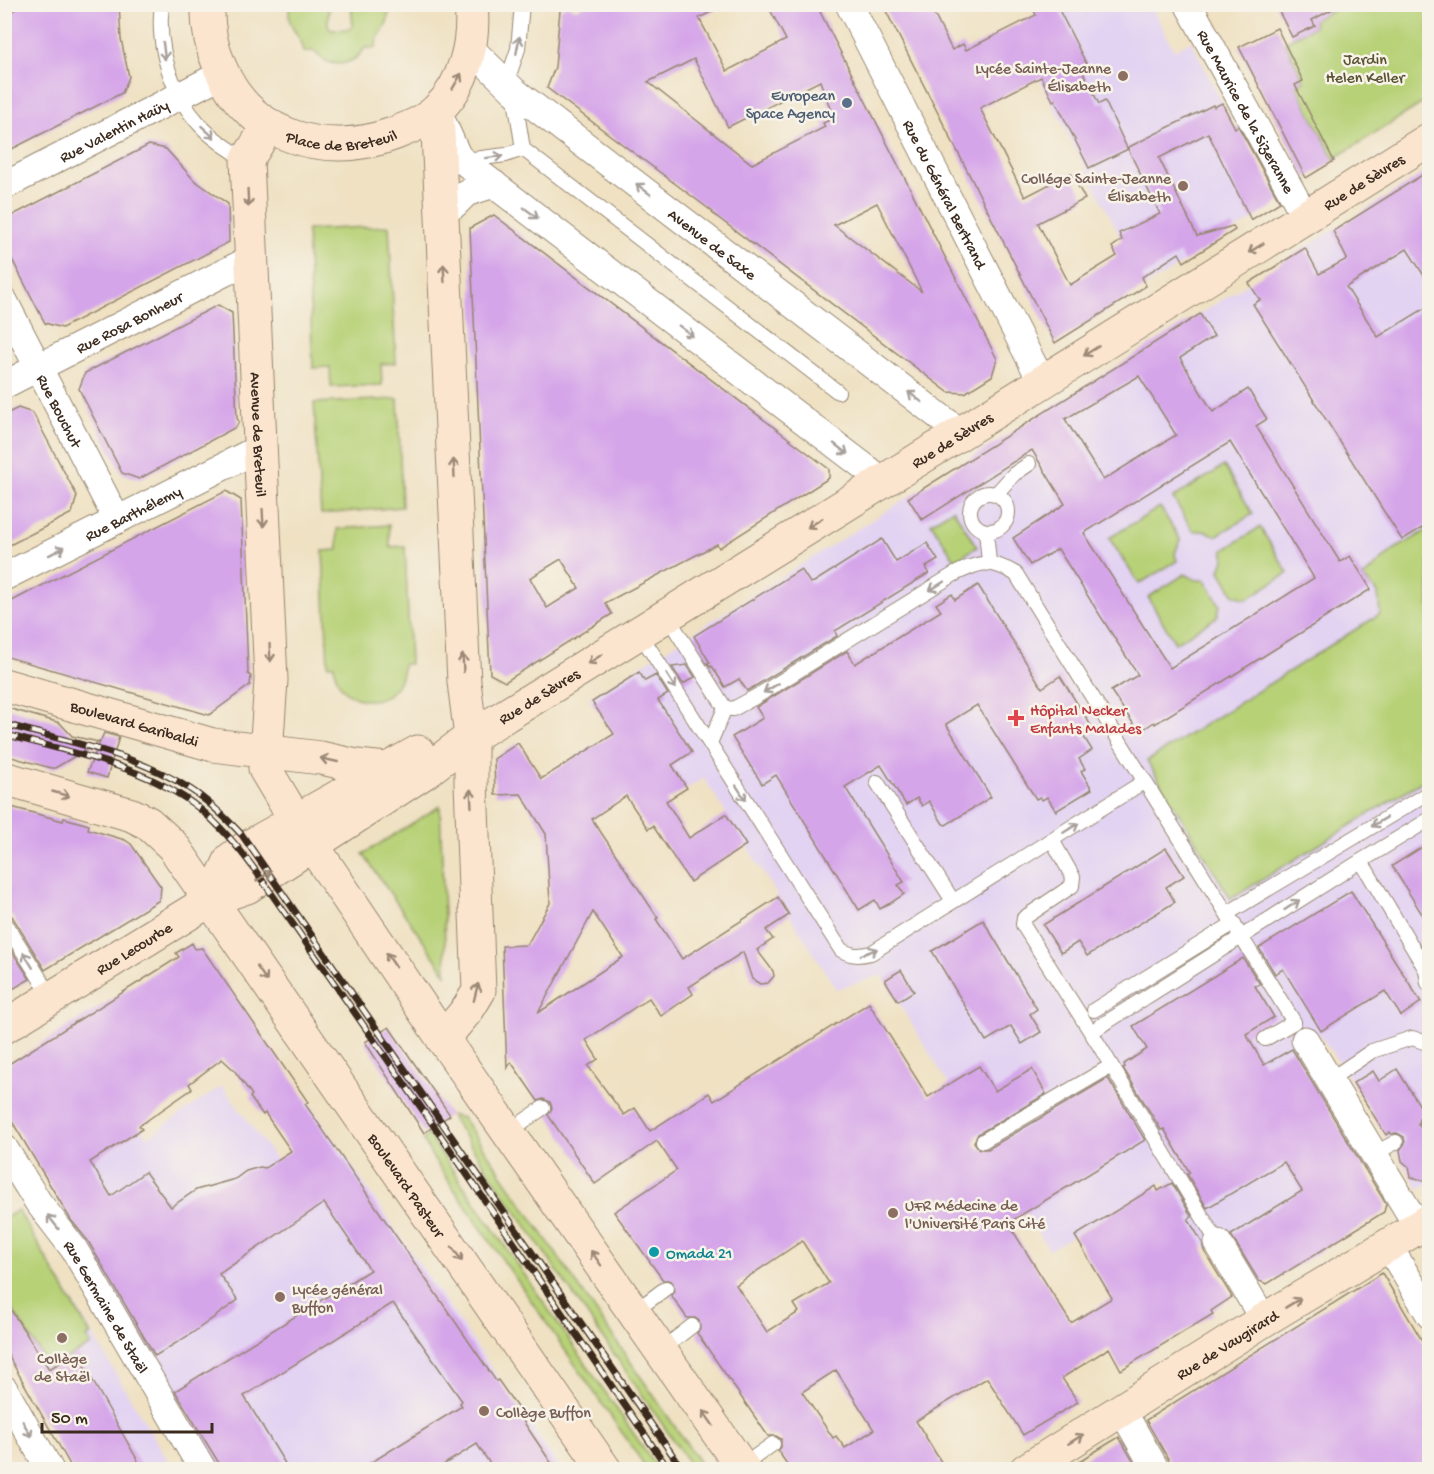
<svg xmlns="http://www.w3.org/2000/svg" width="1434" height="1474" font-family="'Gochi Hand',sans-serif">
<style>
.built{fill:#e3d3f2}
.green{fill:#b7d177;stroke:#797e4a;stroke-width:1.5}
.building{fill:#d5a5e9;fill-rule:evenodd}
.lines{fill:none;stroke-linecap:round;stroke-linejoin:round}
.lane-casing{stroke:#958670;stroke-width:16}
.street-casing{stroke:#958670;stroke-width:29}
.secondary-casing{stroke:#958670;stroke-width:35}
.lane{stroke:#fff;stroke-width:14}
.street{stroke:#fff;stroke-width:27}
.secondary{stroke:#fbe5cf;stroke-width:33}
.rail-casing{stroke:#3b2a1e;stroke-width:7}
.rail{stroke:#f7f3e8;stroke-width:4.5;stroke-dasharray:14;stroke-linecap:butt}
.oneway{stroke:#a79f9a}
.oneway2{stroke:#9b8876}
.education-dot{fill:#8d6e63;stroke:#f7f3e8;stroke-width:2}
.service-dot{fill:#5c6f8a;stroke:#f7f3e8;stroke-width:2}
.health-dot{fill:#e0444e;stroke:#f7f3e8;stroke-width:2}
.culture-dot{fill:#0f9aa8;stroke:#f7f3e8;stroke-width:2}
.labels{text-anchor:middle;stroke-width:5;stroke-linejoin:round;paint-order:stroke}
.park-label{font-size:16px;fill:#5a5434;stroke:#f7f3e8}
.education-label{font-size:16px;fill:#785e54;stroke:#f7f3e8;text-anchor:start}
.service-label{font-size:16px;fill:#4e5e75;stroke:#f7f3e8;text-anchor:end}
.street-label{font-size:16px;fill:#3b2a1e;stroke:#f7f3e8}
.health-label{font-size:16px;fill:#be3a42;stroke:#f7f3e8;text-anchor:start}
.culture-label{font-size:16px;fill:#0d838f;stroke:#f7f3e8;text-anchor:start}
</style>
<rect width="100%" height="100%" fill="#f7f3e8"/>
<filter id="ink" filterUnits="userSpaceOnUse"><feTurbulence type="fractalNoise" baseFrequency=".0167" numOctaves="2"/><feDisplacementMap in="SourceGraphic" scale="12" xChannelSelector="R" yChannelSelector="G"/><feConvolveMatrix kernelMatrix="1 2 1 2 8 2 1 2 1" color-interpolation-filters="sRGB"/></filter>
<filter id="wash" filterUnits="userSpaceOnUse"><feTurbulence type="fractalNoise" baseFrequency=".008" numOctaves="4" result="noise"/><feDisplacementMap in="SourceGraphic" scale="24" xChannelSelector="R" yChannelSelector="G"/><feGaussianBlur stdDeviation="1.35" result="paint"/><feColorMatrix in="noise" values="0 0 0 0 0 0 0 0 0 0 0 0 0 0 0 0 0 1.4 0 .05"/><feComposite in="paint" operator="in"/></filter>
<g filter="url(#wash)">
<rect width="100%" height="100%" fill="#efe1c2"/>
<!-- built -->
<g class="built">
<polygon points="1056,5 1151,5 1174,50 1191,41 1234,127 1238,126 1281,202 1146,286 1026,53"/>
<polygon points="1429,170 1430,1183 1419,1189 1353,1083 1320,1035 1316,1034 1293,1049 1359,1160 1304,1193 1302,1192 1206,1249 1165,1181 1049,1250 882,975 836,989 704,778 660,805 589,698"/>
<polygon points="222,1086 277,1161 306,1141 289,1116 308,1102 561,1469 221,1469 51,1186 142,1130 148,1137"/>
<polygon points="18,1210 173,1469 72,1469 30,1393 55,1378 5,1299 5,1218"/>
</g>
<!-- green -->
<g class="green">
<path d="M 388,4 C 392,31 375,31 376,48 L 365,48 C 352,67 329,70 314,51 L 304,52 C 302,32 285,31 290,5 L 329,5 L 328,26 L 331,30 L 349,29 L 353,26 L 351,5 Z"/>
<polygon points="1344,5 1429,5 1429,99 1334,159 1296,85 1304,81 1285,42 1315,26 1313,20"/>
<polygon points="389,226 396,363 381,364 382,385 331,387 330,367 313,368 307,230"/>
<polygon points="398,399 402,507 321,514 314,403"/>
<polygon points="1224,466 1253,514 1216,536 1206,531 1193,531 1173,498"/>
<polygon points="1160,507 1180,539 1175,554 1177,561 1139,584 1109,538"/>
<polygon points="953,509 977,547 955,560 931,523"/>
<path d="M 389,525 L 390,547 L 405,546 L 410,664 L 403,664 C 403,711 337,713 334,665 L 328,665 L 323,551 L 338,550 L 337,529 Z"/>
<polygon points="1260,527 1288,573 1247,599 1234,595 1220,571 1224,559 1224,550"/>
<polygon points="1429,529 1429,777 1231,899 1147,761 1380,614 1378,593 1363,577 1393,550"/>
<polygon points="1185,574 1196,580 1205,580 1220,605 1217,617 1175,643 1148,597"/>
<polygon points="440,806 446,974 363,854"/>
<polygon points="450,1115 463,1118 704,1469 693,1469"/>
<polygon points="428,1134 658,1469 647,1469 434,1160 423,1140"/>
<polygon points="18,1210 91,1335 87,1337 91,1345 50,1368 5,1298 5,1218"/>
</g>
<g id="blocks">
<!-- building -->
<g class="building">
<polygon points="25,4 119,4 121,39 129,77 122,93 4,153 4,15"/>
<path d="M 601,4 L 621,4 L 623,7 L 662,4 L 726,4 L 699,18 L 727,71 L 786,40 L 767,4 L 816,4 L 997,359 L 992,376 L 965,393 L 948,392 L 712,213 L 713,212 L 547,88 L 555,67 L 560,10 L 567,5 L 576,9 L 583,6 ZM 694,59 L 728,127 L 820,81 L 834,118 L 823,123 L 825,127 L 752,164 L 648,82 ZM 877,203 L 922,292 L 834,225 Z"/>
<path d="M 900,4 L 929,4 L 952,50 L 963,44 L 966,50 L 1036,15 L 1031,4 L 1056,4 L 1087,65 L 1081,68 L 1099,104 L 1105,101 L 1127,148 L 1213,105 L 1214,107 L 1222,103 L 1235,128 L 1238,126 L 1280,202 L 1251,220 L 1208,133 L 1159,158 L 1197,236 L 1233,226 L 1235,230 L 1184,262 L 1179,253 L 1142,277 L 1146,286 L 1055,343 L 886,11 ZM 1041,77 L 1053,101 L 1055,100 L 1089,168 L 1128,149 L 1160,214 L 1119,233 L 1122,240 L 1112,247 L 1117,256 L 1070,285 L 1038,223 L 1085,199 L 1071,173 L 1025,197 L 980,108 Z"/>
<polygon points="1275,4 1342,4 1312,20 1315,26 1292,37"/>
<polygon points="1277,28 1303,81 1295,85 1334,161 1306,178 1239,47"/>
<polygon points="149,145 166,149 194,180 228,204 229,242 62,328 45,323 4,244 4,231 9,217"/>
<polygon points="1430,170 1430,285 1407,249 1346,287 1378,337 1430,305 1430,523 1402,540 1253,304 1260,300 1249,283 1305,248 1319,274 1347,259 1333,231"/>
<path d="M 494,215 L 829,469 L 829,478 L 719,548 L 717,544 L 605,603 L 612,614 L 505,682 L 490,674 L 470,228 ZM 561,559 L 579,588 L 547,608 L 530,578 Z"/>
<polygon points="218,305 232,313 237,418 239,422 236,427 139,479 122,473 79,389 85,373"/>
<path d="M 1200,314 L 1214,336 L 1180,358 L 1192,378 L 1213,412 L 1248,389 L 1267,419 L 1256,426 L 1340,562 L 1350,556 L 1371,589 L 1155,724 L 1154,722 L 1144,729 L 1135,726 L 1111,691 L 1138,675 L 1058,549 L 1030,565 L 1013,538 L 1065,504 L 1032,450 L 922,520 L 908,498 ZM 1139,376 L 1176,435 L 1103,480 L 1065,419 ZM 1230,442 L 1314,578 L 1170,668 L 1084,533 Z"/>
<polygon points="18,408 33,413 77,496 72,513 4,548 4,415"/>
<polygon points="226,491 241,500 247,646 248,674 251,676 250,685 209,715 4,656 4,605"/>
<polygon points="882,539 896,562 927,543 938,560 926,567 929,573 835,631 837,636 752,688 747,691 739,679 725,687 712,666 710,667 707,663 710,663 694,636 801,569 810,583 814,582"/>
<polygon points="978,585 1042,688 1060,676 1092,727 1082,734 1092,750 1079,759 1085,769 1081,771 1092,789 1056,811 1047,797 1042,800 1040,797 1036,799 977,705 946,724 991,797 946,825 943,824 929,801 922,806 917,798 906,805 881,765 845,787 904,882 898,885 904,894 892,902 880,909 875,900 859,910 776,775 762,784 732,737 763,718 756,707 847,651 855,664 941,611 936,604 952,594 955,600"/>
<polygon points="687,665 695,677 683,684 672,667"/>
<path d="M 639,672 L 645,681 L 656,675 L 668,694 L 658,700 L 692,752 L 672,765 L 687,788 L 666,801 L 689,838 L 726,814 L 746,845 L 690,882 L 653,826 L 648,829 L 626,796 L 592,819 L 658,918 L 656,919 L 682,959 L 778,897 L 789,915 L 766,930 L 773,939 L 757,950 L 773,971 L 774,976 L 768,983 L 760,984 L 752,979 L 743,952 L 689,987 L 693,994 L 661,1016 L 649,998 L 586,1040 L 598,1059 L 588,1066 L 624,1115 L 635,1108 L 650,1131 L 709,1093 L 714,1101 L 869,1003 L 928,1097 L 979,1066 L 995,1091 L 1032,1069 L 1046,1094 L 978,1134 L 974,1142 L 979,1149 L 988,1149 L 1108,1078 L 1145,1140 L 1008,1223 L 1071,1323 L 1112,1298 L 1075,1236 L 1156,1186 L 1158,1191 L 1172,1183 L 1192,1217 L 1188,1219 L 1202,1242 L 1204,1251 L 1232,1297 L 1211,1311 L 1213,1314 L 1121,1370 L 1109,1348 L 1062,1378 L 1078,1402 L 1023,1435 L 987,1378 L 916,1421 L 946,1470 L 791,1470 L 778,1451 L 781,1447 L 781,1439 L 776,1436 L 768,1436 L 697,1333 L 700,1329 L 699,1321 L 695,1318 L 687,1318 L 671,1295 L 674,1291 L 673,1283 L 669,1280 L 663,1280 L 614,1212 L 677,1170 L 657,1141 L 595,1184 L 548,1115 L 552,1108 L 550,1102 L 543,1099 L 538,1101 L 511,1062 L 507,1069 L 502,946 L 527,945 L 550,903 L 546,834 L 521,794 L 495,795 L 494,759 L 518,743 L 541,779 L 614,734 L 592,702 ZM 593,912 L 623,957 L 538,1013 ZM 802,1241 L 829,1283 L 794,1304 L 799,1312 L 767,1332 L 736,1285 ZM 836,1370 L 874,1430 L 845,1448 L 836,1436 L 833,1438 L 802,1392 Z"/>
<polygon points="4,707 60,723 72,736 99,742 55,768 51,768 4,755"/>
<polygon points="104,733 119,737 107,778 87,772"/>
<polygon points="4,805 63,821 64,818 89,825 88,829 125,840 131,844 161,887 160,897 158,901 45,970 12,916 4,912"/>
<polygon points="1430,842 1430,927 1392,866"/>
<polygon points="1166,848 1184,876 1166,887 1175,902 1087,956 1078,942 1061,953 1043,925"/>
<polygon points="1351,891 1421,1002 1401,1016 1385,991 1321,1031 1283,969 1275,974 1259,948"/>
<polygon points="983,920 1037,1009 1030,1014 1041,1032 1022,1044 1011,1026 986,1041 932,951"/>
<polygon points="4,939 30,979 4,994"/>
<path d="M 192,943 L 195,949 L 202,948 L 308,1102 L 305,1104 L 496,1381 L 498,1380 L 521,1413 L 519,1415 L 556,1470 L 494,1470 L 477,1444 L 435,1470 L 359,1470 L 462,1406 L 460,1403 L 462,1401 L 393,1303 L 244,1396 L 289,1470 L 223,1470 L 175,1391 L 370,1270 L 324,1203 L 219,1274 L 238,1300 L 191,1334 L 155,1356 L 88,1241 L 71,1220 L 4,1108 L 4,1067 L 179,957 L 176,953 ZM 222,1059 L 234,1070 L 252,1095 L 250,1097 L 263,1115 L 265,1113 L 291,1151 L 265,1168 L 260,1167 L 246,1171 L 235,1179 L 196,1190 L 171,1207 L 145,1172 L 111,1196 L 90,1162 L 142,1129 L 139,1126 L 192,1089 L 189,1084 Z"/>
<polygon points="1243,958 1260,984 1255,986 1274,1017 1246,1034 1264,1065 1292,1049 1386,1204 1384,1212 1267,1284 1259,1281 1231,1235 1302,1191 1284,1162 1207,1208 1187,1174 1190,1173 1164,1129 1161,1130 1123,1068 1125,1067 1124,1064 1147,1049 1133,1026"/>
<polygon points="901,970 914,991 898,1001 885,980"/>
<polygon points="389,1027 450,1115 424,1133 365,1042"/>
<polygon points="1397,1069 1425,1114 1419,1119 1418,1124 1423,1131 1430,1131 1430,1182 1411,1177 1409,1167 1402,1161 1400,1150 1405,1143 1404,1137 1397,1133 1391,1134 1390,1132 1386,1135 1353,1083 1373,1071 1379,1081"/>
<polygon points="1382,1273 1430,1354 1430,1470 1172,1470 1170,1462 1146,1420"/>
<polygon points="4,1299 49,1369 77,1353 143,1470 73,1470 4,1348"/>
<polygon points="1119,1437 1138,1470 1066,1470 1096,1451"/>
</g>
</g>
</g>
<g filter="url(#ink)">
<use href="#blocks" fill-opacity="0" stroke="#958670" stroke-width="1.5"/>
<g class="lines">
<!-- lane casing -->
<g class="lane-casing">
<g id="lane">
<path d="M 162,4 C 156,47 172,95 201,126 C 214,140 230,150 247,160"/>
<polyline points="506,84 518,49 522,4"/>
<polyline points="514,93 523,149 838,392"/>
<polyline points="466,160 506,155 523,149"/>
<circle cx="989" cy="512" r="19"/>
<polyline points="996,494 1014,474 1029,464"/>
<polyline points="986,531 989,562"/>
<polyline points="667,616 725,708"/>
<path d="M 639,632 L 841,950 C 852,956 859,956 871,953 L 1145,781"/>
<path d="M 725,708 L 733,709 L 757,696 L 953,575 C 979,562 989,558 1016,574 L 1294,1022 L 1265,1039"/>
<polyline points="710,743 725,708"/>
<polyline points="877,782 953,901"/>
<polyline points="1052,840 1073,877 1072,886 1024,918 1023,925 1099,1045 1218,1243"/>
<polyline points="1361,861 1426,970 1428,983"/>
<polyline points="1228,913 1430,792"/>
<polyline points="4,921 52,998"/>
<polyline points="1094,1010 1234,923"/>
<polyline points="1091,1032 1361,861 1430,819"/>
<polyline points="1329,1080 1372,1051 1412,1038 1430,1044"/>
<polyline points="1427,1123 1430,1121"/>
<polyline points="508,1132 543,1108"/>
<polyline points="983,1141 1111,1066"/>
<polyline points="1374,1154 1396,1142"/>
<polyline points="634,1312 666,1288"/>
<polyline points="661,1350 692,1326"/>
<polyline points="742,1466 773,1444"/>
</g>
</g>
<!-- street casing -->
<g class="street-casing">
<g id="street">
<path id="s1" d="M 849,4 L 1042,382"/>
<path id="s2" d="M 1188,4 L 1305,216"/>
<path id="s3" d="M 470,48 L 514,91 L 961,433"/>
<polyline points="440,117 458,157 883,481"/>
<path id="s4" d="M 4,186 L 222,74"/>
<polyline points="441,209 454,205 466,193 494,184"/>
<path id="s5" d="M 4,301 L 117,520"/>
<path id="s6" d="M 4,385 L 251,259"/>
<path id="s7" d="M 4,577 L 260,448"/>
<polyline points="1305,1040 1418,1227"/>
<path id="s8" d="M 4,1148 L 38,1202 L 74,1249 L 203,1470"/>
<polyline points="1218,1243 1264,1320"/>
<polyline points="1388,1245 1430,1315"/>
<polyline points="4,1389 50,1470"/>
<polyline points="1122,1410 1156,1470"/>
</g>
</g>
<!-- secondary casing -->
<g class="secondary-casing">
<g id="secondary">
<path id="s9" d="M 208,4 C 207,26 211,47 220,67 C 248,137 326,159 393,134 C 408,128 425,122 437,110 C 465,84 475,41 471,4"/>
<polyline points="437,111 464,682 471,737 471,783 479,991 468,1009 443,1039"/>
<path id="s10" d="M 269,125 L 247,160 L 271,680 L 265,769 L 296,821 L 443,1039 L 744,1470"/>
<path id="s11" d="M 4,685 L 213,745 L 321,758 L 357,766 L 386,769"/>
<path id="s12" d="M 4,778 L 132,815 L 148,823 L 173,846 L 605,1470"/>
<path id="s13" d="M 212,899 L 247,887 L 425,772 L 471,737 L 961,433 L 1430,139"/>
<path id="s14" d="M 4,1027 L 212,899 L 231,859 L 243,850 L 418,752"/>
<path id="s15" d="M 1026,1470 L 1264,1320 L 1430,1220"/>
</g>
</g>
<!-- lane -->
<use href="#lane" class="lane"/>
<!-- street -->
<use href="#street" class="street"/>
<!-- secondary -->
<use href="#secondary" class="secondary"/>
<!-- rail casing -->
<g class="rail-casing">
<g id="rail">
<path d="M 4,724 C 66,741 136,754 190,789 C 210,802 226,818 242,835 L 683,1470"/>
<path d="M 4,734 C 70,753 145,765 200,809 C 222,827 239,848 255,870 L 434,1126 L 669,1470"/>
</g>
</g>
<!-- rail -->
<use href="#rail" class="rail"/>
</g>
<!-- one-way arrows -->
<defs><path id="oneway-shaft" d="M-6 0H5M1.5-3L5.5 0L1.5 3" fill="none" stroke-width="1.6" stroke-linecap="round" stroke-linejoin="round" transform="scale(1.5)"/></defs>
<g class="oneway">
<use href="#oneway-shaft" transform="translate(518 45) rotate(-79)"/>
<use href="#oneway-shaft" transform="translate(164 51) rotate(83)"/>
<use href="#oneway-shaft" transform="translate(208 132) rotate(42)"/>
<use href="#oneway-shaft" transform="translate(494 157) rotate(-7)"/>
<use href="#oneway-shaft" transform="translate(643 189) rotate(-143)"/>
<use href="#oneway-shaft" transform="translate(531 213) rotate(37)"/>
<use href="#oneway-shaft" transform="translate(686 331) rotate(37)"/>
<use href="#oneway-shaft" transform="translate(915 397) rotate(-143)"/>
<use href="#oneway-shaft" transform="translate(841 449) rotate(38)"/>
<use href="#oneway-shaft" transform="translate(57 551) rotate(-27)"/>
<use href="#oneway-shaft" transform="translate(937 586) rotate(148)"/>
<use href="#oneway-shaft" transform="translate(671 681) rotate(58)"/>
<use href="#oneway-shaft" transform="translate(771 688) rotate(149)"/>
<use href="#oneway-shaft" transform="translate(741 793) rotate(57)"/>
<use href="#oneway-shaft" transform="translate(1379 822) rotate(149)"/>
<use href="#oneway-shaft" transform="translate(1071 828) rotate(-32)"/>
<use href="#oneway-shaft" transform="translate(1292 905) rotate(-33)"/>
<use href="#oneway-shaft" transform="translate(869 952) rotate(-21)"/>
<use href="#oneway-shaft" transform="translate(28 960) rotate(-122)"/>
<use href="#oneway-shaft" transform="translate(53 1222) rotate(-128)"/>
<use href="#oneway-shaft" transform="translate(27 1429) rotate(60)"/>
</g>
<g class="oneway2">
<use href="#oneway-shaft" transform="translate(457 81) rotate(-60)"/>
<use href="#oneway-shaft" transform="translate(248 198) rotate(87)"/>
<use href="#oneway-shaft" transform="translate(1256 248) rotate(148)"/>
<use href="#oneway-shaft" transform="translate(444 273) rotate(-93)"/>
<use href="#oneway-shaft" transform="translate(1091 351) rotate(148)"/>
<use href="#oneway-shaft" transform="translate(454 468) rotate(-93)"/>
<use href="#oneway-shaft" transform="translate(263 518) rotate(87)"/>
<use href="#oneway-shaft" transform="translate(815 523) rotate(148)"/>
<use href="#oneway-shaft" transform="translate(270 653) rotate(87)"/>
<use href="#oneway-shaft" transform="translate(595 659) rotate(148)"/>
<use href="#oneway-shaft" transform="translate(463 663) rotate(-93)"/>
<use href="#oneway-shaft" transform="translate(329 760) rotate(-167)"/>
<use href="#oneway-shaft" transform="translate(61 794) rotate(16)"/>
<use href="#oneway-shaft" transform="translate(471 798) rotate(-93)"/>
<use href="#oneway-shaft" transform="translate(264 876) rotate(-32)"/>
<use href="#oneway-shaft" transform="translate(391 960) rotate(-124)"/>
<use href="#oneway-shaft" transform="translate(262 974) rotate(55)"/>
<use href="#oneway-shaft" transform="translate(476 992) rotate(-76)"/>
<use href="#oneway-shaft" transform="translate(457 1254) rotate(55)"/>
<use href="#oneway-shaft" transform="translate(596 1258) rotate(-125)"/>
<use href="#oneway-shaft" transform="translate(1293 1303) rotate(-31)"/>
<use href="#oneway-shaft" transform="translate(708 1418) rotate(-125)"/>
<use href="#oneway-shaft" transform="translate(1076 1439) rotate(-32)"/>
</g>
</g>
<!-- markers -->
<g class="education-dot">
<circle cx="1123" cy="76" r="6"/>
<circle cx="1183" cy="186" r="6"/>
<circle cx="893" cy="1213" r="6"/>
<circle cx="280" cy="1297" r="6"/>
<circle cx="62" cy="1338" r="6"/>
<circle cx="484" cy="1411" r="6"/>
</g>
<circle class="service-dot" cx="847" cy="103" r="6"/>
<path class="health-dot" d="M1013 709h6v6h6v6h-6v6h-6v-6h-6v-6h6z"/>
<circle class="culture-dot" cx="654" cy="1252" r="6"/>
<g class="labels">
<!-- park labels -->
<g class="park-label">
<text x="1365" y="64">Jardin<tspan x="1365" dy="18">Helen Keller</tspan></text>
</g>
<!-- education labels -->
<g class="education-label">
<text x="1111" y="73" text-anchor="end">Lycée Sainte-Jeanne<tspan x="1111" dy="18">Élisabeth</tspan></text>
<text x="1171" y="183" text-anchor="end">Collége Sainte-Jeanne<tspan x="1171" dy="18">Élisabeth</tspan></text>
<text x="905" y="1210">UFR Médecine de<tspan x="905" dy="18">l'Université Paris Cité</tspan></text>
<text x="292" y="1294">Lycée général<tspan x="292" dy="18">Buffon</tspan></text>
<text x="62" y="1363" text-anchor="middle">Collège<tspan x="62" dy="18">de Staël</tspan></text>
<text x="496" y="1417">Collège Buffon</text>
</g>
<!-- service labels -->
<g class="service-label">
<text x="835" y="100">European<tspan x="835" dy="18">Space Agency</tspan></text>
</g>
<!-- street labels -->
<g class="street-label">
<text dy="6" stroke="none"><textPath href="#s2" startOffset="122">Rue Maurice de la Sizeranne</textPath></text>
<text dy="6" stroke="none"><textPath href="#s4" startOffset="123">Rue Valentin Haüy</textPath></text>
<text dy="6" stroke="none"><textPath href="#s9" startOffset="218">Place de Breteuil</textPath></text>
<text dy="6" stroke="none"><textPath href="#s13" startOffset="1358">Rue de Sèvres</textPath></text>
<text dy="6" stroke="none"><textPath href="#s1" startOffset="213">Rue du Général Bertrand</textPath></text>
<text dy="6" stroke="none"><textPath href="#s3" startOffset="312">Avenue de Saxe</textPath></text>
<text dy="6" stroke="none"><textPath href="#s6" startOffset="140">Rue Rosa Bonheur</textPath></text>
<text dy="6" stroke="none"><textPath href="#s5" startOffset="123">Rue Bouchut</textPath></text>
<text dy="6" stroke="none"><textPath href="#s10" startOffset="316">Avenue de Breteuil</textPath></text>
<text dy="6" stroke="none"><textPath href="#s13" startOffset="872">Rue de Sèvres</textPath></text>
<text dy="6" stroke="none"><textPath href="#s7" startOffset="144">Rue Barthélemy</textPath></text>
<text dy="6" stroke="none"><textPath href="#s13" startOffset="386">Rue de Sèvres</textPath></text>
<text dy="6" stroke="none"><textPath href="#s11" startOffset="136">Boulevard Garibaldi</textPath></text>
<text dy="6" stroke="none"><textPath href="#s14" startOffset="152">Rue Lecourbe</textPath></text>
<text dy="6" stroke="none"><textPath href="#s12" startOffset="597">Boulevard Pasteur</textPath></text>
<text dy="6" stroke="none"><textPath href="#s8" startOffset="189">Rue Germaine de Staël</textPath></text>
<text dy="6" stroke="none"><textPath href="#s15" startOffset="237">Rue de Vaugirard</textPath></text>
</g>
<!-- health labels -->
<g class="health-label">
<text x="1030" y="715">Hôpital Necker<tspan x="1030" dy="18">Enfants Malades</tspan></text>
</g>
<!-- culture labels -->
<g class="culture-label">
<text x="666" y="1258">Omada 21</text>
</g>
</g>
<!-- margin -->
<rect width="1434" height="1474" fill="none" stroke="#f7f3e8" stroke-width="24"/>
<!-- scale -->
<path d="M42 1423v9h170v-9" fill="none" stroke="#3b2a1e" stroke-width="3"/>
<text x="51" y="1423" font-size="18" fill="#3b2a1e" stroke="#f7f3e8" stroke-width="4.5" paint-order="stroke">50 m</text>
</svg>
